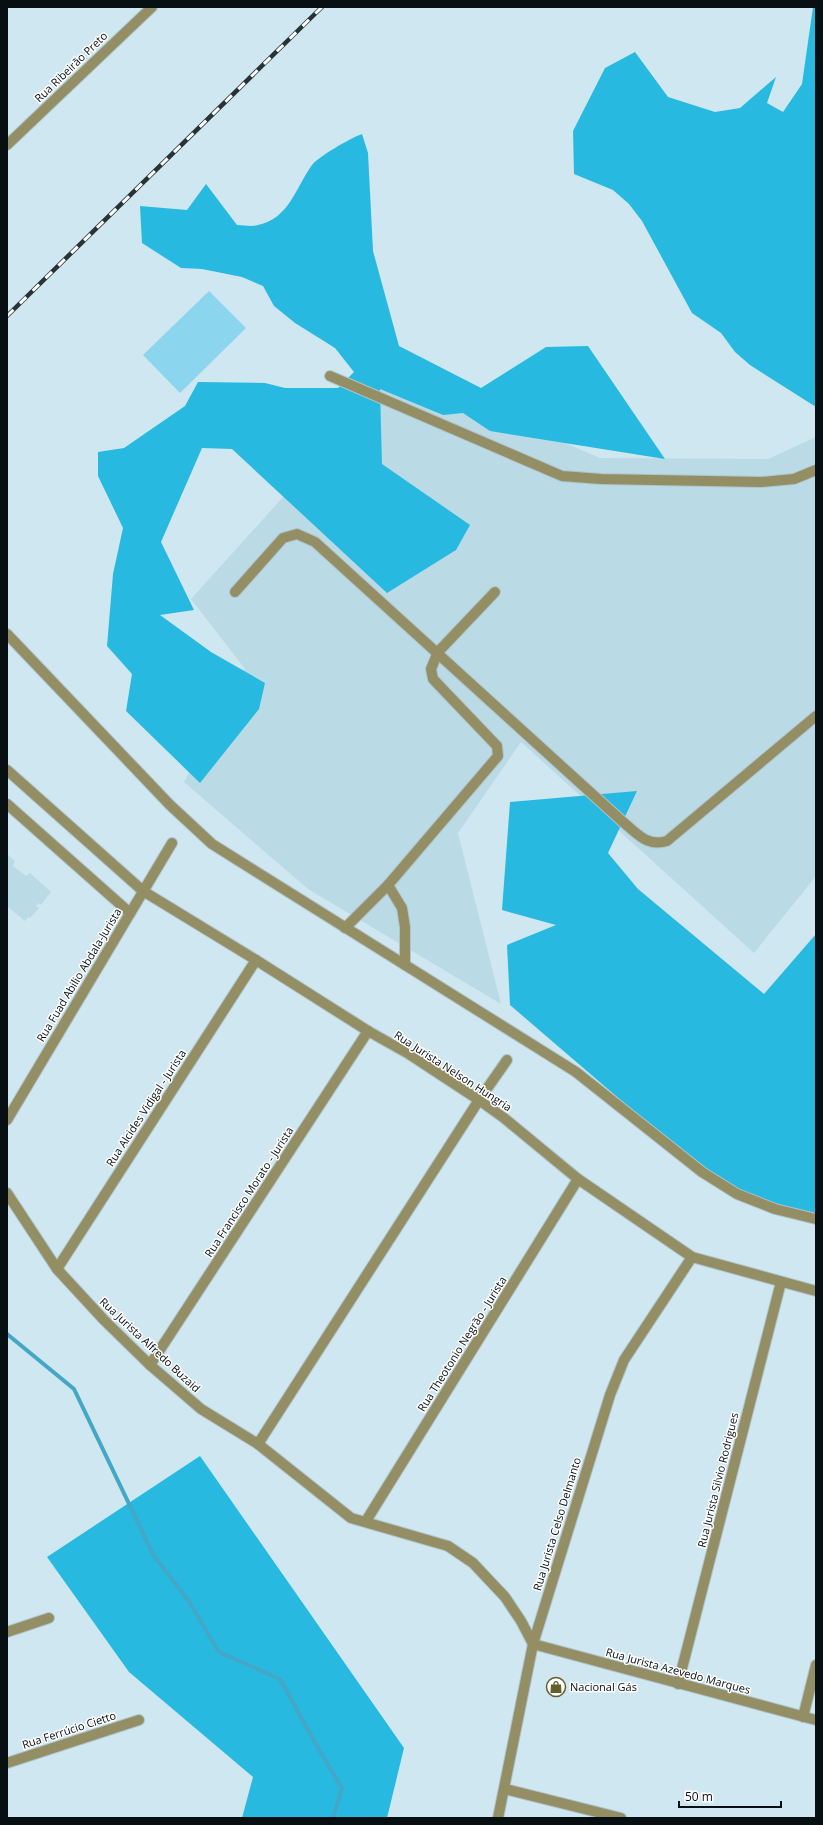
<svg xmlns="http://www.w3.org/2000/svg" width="823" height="1825" font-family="'Open Sans',sans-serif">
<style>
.built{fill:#badae6}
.green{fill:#8bd5ee}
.forest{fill:#28b9e1}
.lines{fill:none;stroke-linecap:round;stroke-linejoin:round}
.stream{stroke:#43a7c5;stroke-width:4}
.minor-casing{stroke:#afc4cc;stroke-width:12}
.minor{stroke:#948e65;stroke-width:10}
.rail-casing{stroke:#283337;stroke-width:4.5}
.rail{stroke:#fff;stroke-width:3;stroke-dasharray:9;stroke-linecap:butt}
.labels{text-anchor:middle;stroke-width:3;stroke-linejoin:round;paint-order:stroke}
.street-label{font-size:11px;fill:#070f12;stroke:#fff}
.poi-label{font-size:11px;fill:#070f12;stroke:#fff;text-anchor:start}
</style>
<rect width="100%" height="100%" fill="#cfe7f0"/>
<!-- built -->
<g class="built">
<polygon points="397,371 600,458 768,459 816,437 816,876 754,953 521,742 458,833 501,1004 308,889 184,782 245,669 191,599"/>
<polygon points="7,854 15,861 13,866 26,876 30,873 51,892 41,905 39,903 36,906 39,908 30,918 28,917 25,921 7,906"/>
</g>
<!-- green -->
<polygon class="green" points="209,291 246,328 180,393 143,355"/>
<!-- forest -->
<g class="forest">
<polygon points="813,7 816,7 816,407 750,365 735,352 721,333 692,313 642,221 629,204 613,190 574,174 573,131 605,68 635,52 668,97 715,112 740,108 776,77 767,103 783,112 802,84"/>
<path d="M 362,134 L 368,153 L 373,251 L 399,346 L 481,388 L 546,347 L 588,346 L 665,459 L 490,431 L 463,413 L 443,415 L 380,389 L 382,464 L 470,525 L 456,550 L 387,593 L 232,449 L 202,448 L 161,542 L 194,610 L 160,615 L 211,652 L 265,683 L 259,709 L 200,783 L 126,711 L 132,674 L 107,646 L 113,574 L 123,528 L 98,476 L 98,452 L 124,448 L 185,406 L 198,382 L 265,383 L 285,388 L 338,388 L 354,372 L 335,348 L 295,323 L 274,306 L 263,286 L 242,277 L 202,269 L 181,268 L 142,243 L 140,206 L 187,210 L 206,184 L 237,225 C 243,225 252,227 258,225 C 289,219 296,187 312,165 C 319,156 351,138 362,134 Z"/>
<polygon points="637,791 608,853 638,889 764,994 816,934 816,1215 779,1211 723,1188 510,1005 507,945 556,925 502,910 510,802"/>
<polygon points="200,1456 404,1748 387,1818 242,1818 253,1777 129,1672 47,1557"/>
</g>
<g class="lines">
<!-- stream -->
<polyline class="stream" points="7,1334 74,1389 154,1556 188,1600 219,1652 280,1679 318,1748 342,1788 333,1818"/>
<!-- minor casing -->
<g class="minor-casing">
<g id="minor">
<polyline points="7,145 152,7"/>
<polyline points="330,376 562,476 601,479 761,482 794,479 816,470"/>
<path d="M 235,592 L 283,538 L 297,534 L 315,542 L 623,822 C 638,834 647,847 667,841 L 816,716"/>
<polyline points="7,634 170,805 212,844 576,1072 702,1172 737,1194 775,1209 816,1219"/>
<polyline points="7,770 143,891 256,960 368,1031 409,1054 479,1100 504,1118 578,1179 692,1257 816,1291"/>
<polyline points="7,804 130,913"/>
<polyline points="388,885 402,908 405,927 405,965"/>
<polyline points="345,928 388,885 498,756 497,746 433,679 431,669 438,652 495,592"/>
<polyline points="7,1120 172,843"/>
<polyline points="7,1193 57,1269 104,1320 150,1365 201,1409 258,1444 351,1518 448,1546 473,1563 505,1597 521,1621 533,1644 816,1720"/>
<polyline points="57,1269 256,960"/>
<polyline points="150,1365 368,1031"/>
<polyline points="258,1444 479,1100 507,1060"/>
<polyline points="366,1521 578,1179"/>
<polyline points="7,1632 49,1618"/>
<polyline points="678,1684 781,1282"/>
<polyline points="803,1717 816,1665"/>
<polyline points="7,1763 139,1720"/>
<polyline points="505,1789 621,1818"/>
<polyline points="498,1818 533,1644 610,1395 624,1360 692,1257"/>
</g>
</g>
<!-- minor -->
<use href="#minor" class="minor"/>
<!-- rail casing -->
<g class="rail-casing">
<polyline id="rail" points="7,316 322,7"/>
</g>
<!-- rail -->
<use href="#rail" class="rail"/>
</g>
<!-- icons -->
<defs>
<g id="shop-ring" transform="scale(1)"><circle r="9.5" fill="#fff" stroke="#655d2a" stroke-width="1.5"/><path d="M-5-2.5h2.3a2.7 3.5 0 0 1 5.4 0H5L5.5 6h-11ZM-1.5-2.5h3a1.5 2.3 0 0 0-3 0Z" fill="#655d2a"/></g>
</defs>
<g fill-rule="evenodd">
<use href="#shop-ring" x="556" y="1687"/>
</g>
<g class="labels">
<!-- street labels -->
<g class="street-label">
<text transform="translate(71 67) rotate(-44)" y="4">Rua Ribeirão Preto</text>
<text transform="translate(79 975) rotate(-59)" y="4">Rua Fuad Abilio Abdala-Jurista</text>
<text transform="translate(453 1071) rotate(33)" y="4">Rua Jurista Nelson Hungria</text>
<text transform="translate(146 1108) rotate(-57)" y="4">Rua Alcides Vidigal - Jurista</text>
<text transform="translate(249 1192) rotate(-57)" y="4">Rua Francisco Morato - Jurista</text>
<text transform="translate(462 1344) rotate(-58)" y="4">Rua Theotonio Negrão - Jurista</text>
<text transform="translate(150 1345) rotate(43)" y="4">Rua Jurista Alfredo Buzaid</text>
<text transform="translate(718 1480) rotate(-76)" y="4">Rua Jurista Silvio Rodrigues</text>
<text transform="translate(557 1524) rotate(-73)" y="4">Rua Jurista Celso Delmanto</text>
<text transform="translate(678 1671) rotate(15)" y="4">Rua Jurista Azevedo Marques</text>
<text transform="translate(69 1730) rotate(-18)" y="4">Rua Ferrúcio Cietto</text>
</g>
<!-- poi labels -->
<g class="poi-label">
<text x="570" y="1691">Nacional Gás</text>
</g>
</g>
<!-- border -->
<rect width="823" height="1825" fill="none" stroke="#070f12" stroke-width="16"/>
<!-- scale -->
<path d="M679 1801v6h102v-6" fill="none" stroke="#070f12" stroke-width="2"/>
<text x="685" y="1801" font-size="12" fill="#070f12" stroke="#ffffff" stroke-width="3" paint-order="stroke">50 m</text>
</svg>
